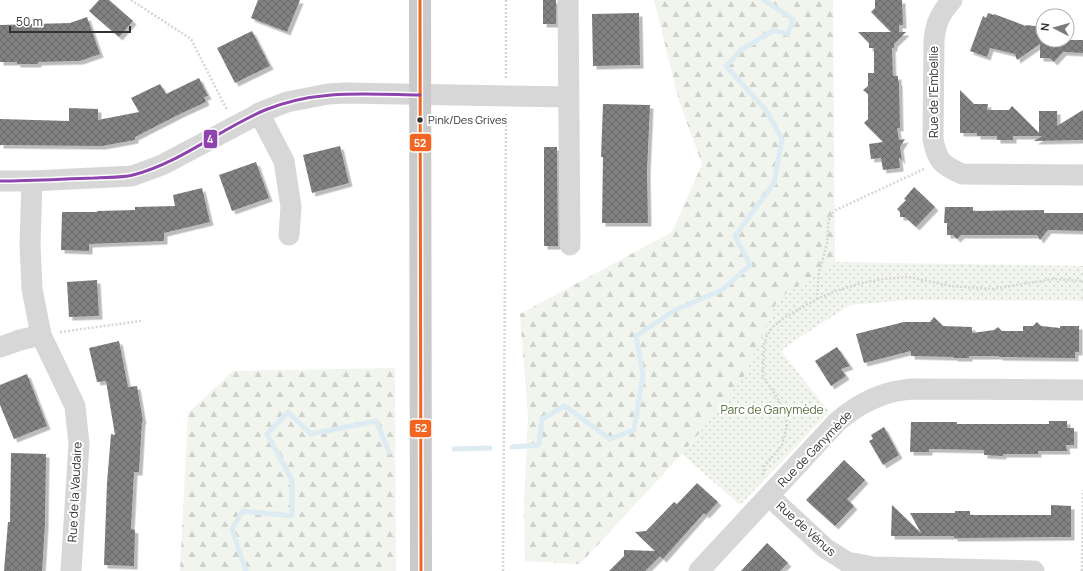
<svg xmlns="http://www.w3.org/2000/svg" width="1083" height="571" font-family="Manrope,sans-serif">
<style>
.grass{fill:url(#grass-dots)}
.forest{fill:url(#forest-firs)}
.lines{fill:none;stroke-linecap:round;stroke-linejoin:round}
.stream{stroke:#ddebf3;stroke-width:5}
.building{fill:url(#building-cross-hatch);filter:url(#shadow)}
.path{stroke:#d6d6d6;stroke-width:2.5;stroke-dasharray:2 2;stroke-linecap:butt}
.minor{stroke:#d7d7d7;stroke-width:21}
.major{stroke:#cacaca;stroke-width:22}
.bus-1-casing{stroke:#fff;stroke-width:6}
.bus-2-casing{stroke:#fff;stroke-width:6}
.bus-1{stroke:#f26522;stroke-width:3}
.bus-2{stroke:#8e44ad;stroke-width:3}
.bus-dot{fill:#333;stroke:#fff;stroke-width:1.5}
.labels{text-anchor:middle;stroke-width:4;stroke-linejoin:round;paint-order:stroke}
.bus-label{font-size:11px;fill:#333;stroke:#fff;text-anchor:start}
.street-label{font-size:12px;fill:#333;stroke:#fff}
.park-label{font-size:12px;fill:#56703f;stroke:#fff}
.line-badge{stroke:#fff;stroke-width:1.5}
.badge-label{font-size:11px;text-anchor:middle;font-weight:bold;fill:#fff}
</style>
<defs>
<pattern id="grass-dots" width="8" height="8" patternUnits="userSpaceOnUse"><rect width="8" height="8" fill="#f1f5ed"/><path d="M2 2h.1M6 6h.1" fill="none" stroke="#cfd2cc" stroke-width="1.8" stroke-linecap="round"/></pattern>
<pattern id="forest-firs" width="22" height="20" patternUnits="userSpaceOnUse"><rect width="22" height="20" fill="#f1f5ed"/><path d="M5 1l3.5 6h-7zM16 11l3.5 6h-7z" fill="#cfd2cc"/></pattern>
<pattern id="building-cross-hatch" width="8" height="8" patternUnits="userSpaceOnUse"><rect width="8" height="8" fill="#818181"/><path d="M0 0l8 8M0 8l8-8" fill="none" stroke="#6a6a6a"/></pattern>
<filter id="shadow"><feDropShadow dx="3.5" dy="3.5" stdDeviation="0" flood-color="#0004"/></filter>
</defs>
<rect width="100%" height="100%" fill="#fff"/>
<!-- grass -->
<polygon class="grass" points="835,262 1083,266 1083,301 908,300 850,305 794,341 781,351 829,412 740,505 682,454 743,378 778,299"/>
<!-- forest -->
<g class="forest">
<polygon points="654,0 833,0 835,262 778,299 743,378 682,454 580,564 525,561 524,502 528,417 520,314 672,232 702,164 679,101"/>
<polygon points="395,368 396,571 180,571 188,413 233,371"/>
</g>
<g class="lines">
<!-- stream -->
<g class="stream">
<polyline points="512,447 539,445 542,419 565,406 610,439 634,430 643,375 636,336 675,310 722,290 750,265 735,236 774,183 782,139 765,109 726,66 741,50 774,30 788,34 793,19 764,0"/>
<polyline points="454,449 490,448"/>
<polyline points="246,571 232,529 243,511 292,516 292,480 267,434 288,412 311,434 376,421 389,452"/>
</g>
</g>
<!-- building -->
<g class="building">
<polygon points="99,0 109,0 133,21 119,37 89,11"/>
<polygon points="258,0 300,0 287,32 251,18"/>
<rect x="543" y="0" width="13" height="24"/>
<polygon points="875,0 902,0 903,25 899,25 899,32 906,32 894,44 894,48 892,48 893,76 898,76 898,82 899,82 900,128 897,128 899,140 905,139 900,147 902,161 899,157 900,168 883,170 881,158 871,159 869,144 883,142 864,123 868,119 868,94 863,90 868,86 868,73 874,73 874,48 869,48 869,43 858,32 891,32 871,12 875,8"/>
<polygon points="639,13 640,65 593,66 592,14"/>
<polygon points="988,13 994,15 994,14 1026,26 1026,25 1043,27 1043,40 1083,40 1083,53 1063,52 1054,62 1050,58 1040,58 1040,44 1017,60 1015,54 990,48 987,57 970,51 983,16 986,18"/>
<polygon points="87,17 100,54 80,61 38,62 38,64 17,64 17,62 0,62 0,25 70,23"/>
<polygon points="252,31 270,66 235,83 217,48"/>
<polygon points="199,78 208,96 204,97 206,102 182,113 135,137 135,140 102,146 0,145 0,119 69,121 69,108 98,109 98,120 139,112 131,98 160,84 166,94"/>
<polygon points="960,90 974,104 988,104 987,110 1009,110 1012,106 1039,133 1039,111 1057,111 1057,126 1083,110 1083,140 1034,141 1042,136 1013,136 1013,140 997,140 997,136 977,136 977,133 960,133"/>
<polygon points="603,104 650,105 647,171 648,223 602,223 603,157 601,157"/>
<polygon points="340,146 349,183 312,193 303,155"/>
<polygon points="544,147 557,147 558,246 544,246"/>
<polygon points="256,162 269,198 232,211 219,175"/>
<polygon points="914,187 935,207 916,227 905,217 900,217 900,212 897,209 906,200 904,199"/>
<polygon points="202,188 210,222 164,233 164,241 89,244 89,251 61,250 62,212 97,212 97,211 135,210 135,207 175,206 173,195"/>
<polygon points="945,207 973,207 973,211 1044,210 1044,213 1083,213 1083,231 1048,230 1040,240 1037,235 961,235 957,239 953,235 947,235 947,223 944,223"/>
<polygon points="97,280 99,316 69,317 67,282"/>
<polygon points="934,317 943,326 972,327 972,333 994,330 998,327 1002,331 1023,331 1023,326 1033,326 1037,322 1041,326 1060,328 1060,326 1079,326 1079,352 1075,352 1075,358 999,357 999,356 969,356 969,358 954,358 954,357 911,356 911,351 864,363 856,334 904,322 930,322"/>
<polygon points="119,341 128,387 137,386 143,421 142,421 139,472 134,472 131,529 135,530 134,566 104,565 107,483 111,434 115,435 106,381 97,382 89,348"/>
<polygon points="837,347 850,366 841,369 846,376 831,386 815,361"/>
<polygon points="27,374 47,426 14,439 0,405 0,385"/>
<polygon points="1049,421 1067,421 1067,428 1074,428 1074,445 1066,445 1067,451 1038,451 1038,454 1003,454 1003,456 984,455 984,450 929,449 929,452 910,452 911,422 957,422 957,424 1049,424"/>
<polygon points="884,427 899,455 883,465 869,441 873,439 871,435"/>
<polygon points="11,453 46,454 45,524 42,571 4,571 8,522 10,522"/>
<polygon points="844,460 865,480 847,499 854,506 835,526 806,500"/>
<polygon points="697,483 718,502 706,515 704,513 663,559 660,556 645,571 609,571 624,556 624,550 655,551 635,532 646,531 674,502 677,504"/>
<polygon points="892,505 921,533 910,513 955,513 955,511 970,511 970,515 1051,515 1051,505 1071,506 1071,537 954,538 954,536 891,536"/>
<polygon points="767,543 788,563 780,571 741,571"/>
</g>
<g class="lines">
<!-- path -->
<g class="path">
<polyline points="131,0 191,39 227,110"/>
<polyline points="506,0 506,78"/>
<polyline points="817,299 819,272 827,244 828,225 830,216 836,210 924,169"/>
<polyline points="60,332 141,321"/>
<polyline points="763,475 764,467 782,445 787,426 785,410 763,376 764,344 767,335 774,326 787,316 817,299 836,291 862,283 883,279 909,277 951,286 992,289 1053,279 1083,281"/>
<polyline points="503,571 506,114"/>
<polyline points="1082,571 1083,490"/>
</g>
<!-- minor -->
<g class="minor">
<polyline points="568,0 570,245"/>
<path d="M 952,0 C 940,14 936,22 934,40 L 933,139 C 937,161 942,165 962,174 L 1083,175"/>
<polyline points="259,113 284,161 291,207 289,235"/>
<polyline points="0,181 32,181 132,176 162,165 264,111 287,102 328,94 346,93 569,97"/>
<polyline points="32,181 30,244 32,289 41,335 75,406 79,444 71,571"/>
<polyline points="0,347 20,340 41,335"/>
<polyline points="769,496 825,548 847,562 874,567 1034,571"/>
<path d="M 699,571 L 837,422 C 859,403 883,391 912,389 L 1083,390"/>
</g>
<!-- major -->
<polyline class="major" points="420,0 421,571"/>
<!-- bus-1 casing -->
<g class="bus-1-casing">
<polyline id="bus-1" points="420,0 421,571"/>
</g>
<!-- bus-2 casing -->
<g class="bus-2-casing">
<path id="bus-2" d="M 0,181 C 31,181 62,179 94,178 C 106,177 121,178 133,175 C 178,164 222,128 265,110 C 316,89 367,94 420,95"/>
</g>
<!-- bus-1 -->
<use href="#bus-1" class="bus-1"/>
<!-- bus-2 -->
<use href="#bus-2" class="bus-2"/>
</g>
<!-- markers -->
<circle class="bus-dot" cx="420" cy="120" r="3.5"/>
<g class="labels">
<!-- bus labels -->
<g class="bus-label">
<text x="428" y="124">Pink/Des Grives</text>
</g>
<!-- street labels -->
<g class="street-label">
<text transform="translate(934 92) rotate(-90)" y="4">Rue de l'Embellie</text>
<text transform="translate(815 449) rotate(-46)" y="4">Rue de Ganymède</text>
<text transform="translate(75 492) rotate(-87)" y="4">Rue de la Vaudaire</text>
<text transform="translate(806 529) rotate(42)" y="4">Rue de Vénus</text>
</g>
<!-- park labels -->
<g class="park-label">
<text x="772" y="414">Parc de Ganymède</text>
</g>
</g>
<g class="line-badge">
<rect x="203" y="129" width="15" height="20" rx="4" fill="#8e44ad"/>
<rect x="409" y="133" width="23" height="19" rx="4" fill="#f26522"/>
<rect x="409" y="419" width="23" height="19" rx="4" fill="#f26522"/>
</g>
<g class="badge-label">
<text x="210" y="143">4</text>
<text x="420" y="147">52</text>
<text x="421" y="432">52</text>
</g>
<!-- north arrow -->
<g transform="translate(1055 28) rotate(276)"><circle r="19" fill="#ffffff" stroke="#adadad"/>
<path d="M0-3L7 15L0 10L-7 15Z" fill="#7a7a7a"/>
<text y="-6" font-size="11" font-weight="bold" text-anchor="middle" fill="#333333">N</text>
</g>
<!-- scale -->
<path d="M10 26v6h120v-6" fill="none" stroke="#333333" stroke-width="2"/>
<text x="16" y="26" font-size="12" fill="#333333" stroke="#ffffff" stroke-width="3" paint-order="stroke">50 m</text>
</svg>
